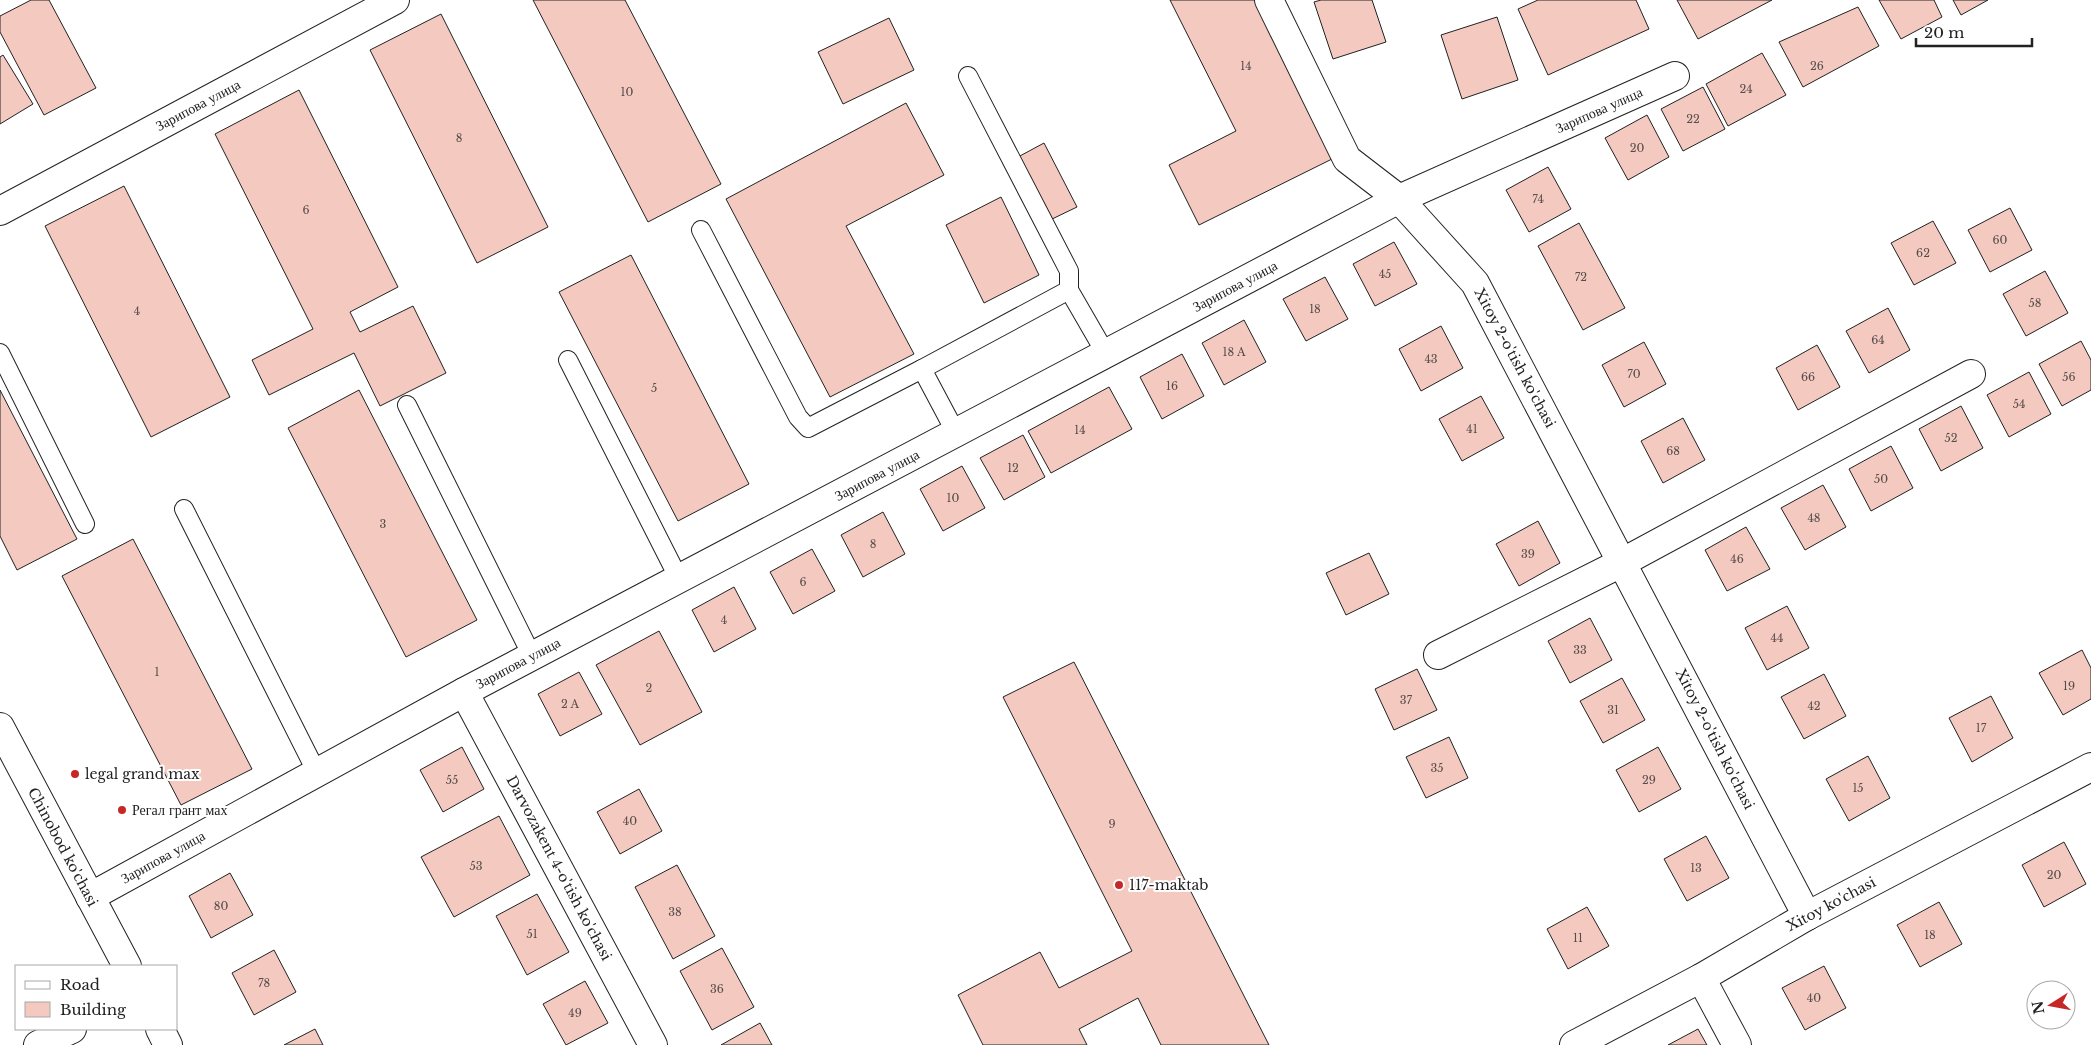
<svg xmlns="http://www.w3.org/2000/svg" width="2091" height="1045" font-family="'Libre Baskerville',serif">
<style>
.building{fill:#f3c9c0;stroke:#222}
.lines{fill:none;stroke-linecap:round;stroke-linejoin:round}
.service-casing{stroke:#222;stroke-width:20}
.minor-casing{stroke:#222;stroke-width:30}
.secondary-casing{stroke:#222;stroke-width:30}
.service{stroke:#fff;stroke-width:18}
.minor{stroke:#fff;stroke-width:28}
.secondary{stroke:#fff;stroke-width:28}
.poi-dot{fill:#c62828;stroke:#fff;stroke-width:2}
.labels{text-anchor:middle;stroke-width:4;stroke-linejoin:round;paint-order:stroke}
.number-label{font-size:11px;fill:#564c4a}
.street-label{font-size:14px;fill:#222;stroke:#fff}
.poi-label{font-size:14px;fill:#222;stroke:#fff;text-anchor:start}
</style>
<rect width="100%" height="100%" fill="#fff"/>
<!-- building -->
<g class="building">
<polygon points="31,0 49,0 96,88 44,115 0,32 0,16"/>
<polygon points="533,0 625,0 721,184 648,222"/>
<polygon points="1170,0 1255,0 1334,158 1199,225 1169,165 1236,131"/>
<polygon points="1321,0 1372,0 1386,42 1333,59 1314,2"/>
<polygon points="1538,0 1636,0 1649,29 1548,75 1518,9"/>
<polygon points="1677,0 1772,0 1698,39"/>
<polygon points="1879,0 1934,0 1942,17 1901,39"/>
<polygon points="1953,0 1988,0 1961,15"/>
<polygon points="1858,7 1879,46 1803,87 1779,42"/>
<polygon points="441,14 548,227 477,263 370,50"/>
<polygon points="1497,17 1518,80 1462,99 1441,35"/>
<polygon points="889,18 914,70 843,104 818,52"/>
<polygon points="1762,53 1786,95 1728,126 1706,84"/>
<polygon points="3,55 33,104 0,124 0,57"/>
<polygon points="1703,87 1725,129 1683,151 1661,109"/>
<polygon points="299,90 398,287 350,312 360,332 413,306 446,373 380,406 354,353 269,395 252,360 313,329 215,134"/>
<polygon points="906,103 944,175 846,226 914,354 830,397 726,199"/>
<polygon points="1647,115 1669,157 1628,180 1605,138"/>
<polygon points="1044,143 1077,207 1050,220 1018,157"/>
<polygon points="1548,167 1571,209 1529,232 1506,190"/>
<polygon points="124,186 230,397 151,437 45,226"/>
<polygon points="1001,197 1039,275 984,303 946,225"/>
<polygon points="2010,208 2032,250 1990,272 1968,230"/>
<polygon points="1933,221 1956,263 1914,285 1891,243"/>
<polygon points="1579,223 1625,308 1583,330 1538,246"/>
<polygon points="1394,242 1417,284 1375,306 1353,264"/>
<polygon points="631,255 749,484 678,521 559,292"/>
<polygon points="2045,271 2068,313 2026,336 2003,294"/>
<polygon points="1325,277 1348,319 1306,341 1283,299"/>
<polygon points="1888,308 1910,350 1869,373 1846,331"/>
<polygon points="1244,320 1266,362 1224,385 1202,343"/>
<polygon points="1441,326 1463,368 1421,391 1399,349"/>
<polygon points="2081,341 2091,360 2091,390 2062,406 2039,364"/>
<polygon points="1644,342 1666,384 1624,407 1602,365"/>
<polygon points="1817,345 1840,387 1798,410 1776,368"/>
<polygon points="1182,354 1204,396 1162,419 1140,377"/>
<polygon points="2029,372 2051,414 2009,437 1987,395"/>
<polygon points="1109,387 1132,429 1051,473 1028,431"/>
<polygon points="0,390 77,539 17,570 0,536"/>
<polygon points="359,390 477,620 406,657 288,428"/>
<polygon points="1481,396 1504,438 1462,461 1439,419"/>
<polygon points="1961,406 1983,448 1941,471 1919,429"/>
<polygon points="1683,418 1705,460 1663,483 1641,441"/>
<polygon points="1023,435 1045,477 1004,500 980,458"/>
<polygon points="1891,446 1913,488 1871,511 1849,469"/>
<polygon points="962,466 985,508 943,531 920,489"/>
<polygon points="1823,485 1846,527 1805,550 1781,508"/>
<polygon points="883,512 905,554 863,577 841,535"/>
<polygon points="1538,521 1560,563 1519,586 1496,544"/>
<polygon points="1746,527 1770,569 1727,591 1705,550"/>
<polygon points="133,539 252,769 181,805 62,576"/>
<polygon points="812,549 835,591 793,614 770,572"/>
<polygon points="1369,553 1389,594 1346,615 1326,573"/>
<polygon points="734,587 756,629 714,652 692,610"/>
<polygon points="1787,606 1809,648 1767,670 1745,628"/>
<polygon points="1590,618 1612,660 1570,683 1548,641"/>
<polygon points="659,631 702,712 640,745 596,665"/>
<polygon points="2082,650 2091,668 2091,699 2063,715 2039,673"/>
<polygon points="1074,662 1269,1045 1161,1045 1138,998 1079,1029 1087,1045 983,1045 958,995 1040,952 1059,988 1132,951 1003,697"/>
<polygon points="1417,669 1437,710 1394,730 1375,689"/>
<polygon points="579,672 602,714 560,736 538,694"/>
<polygon points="1824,674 1846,716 1804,739 1781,697"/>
<polygon points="1622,678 1645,720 1603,743 1580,701"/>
<polygon points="1991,696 2013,738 1972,762 1949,718"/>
<polygon points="1449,737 1468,778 1426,798 1406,757"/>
<polygon points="462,747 484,789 443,812 420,770"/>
<polygon points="1658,747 1681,789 1639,812 1616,770"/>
<polygon points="1868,756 1890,798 1849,821 1826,779"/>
<polygon points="639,789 662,831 620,854 597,812"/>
<polygon points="499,816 530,875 454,917 421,857"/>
<polygon points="1706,836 1729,878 1687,901 1664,859"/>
<polygon points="2064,842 2086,884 2044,907 2022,865"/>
<polygon points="677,865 715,936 673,959 635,887"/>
<polygon points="230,873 253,915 211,938 189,896"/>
<polygon points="537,894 569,952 527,975 496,916"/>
<polygon points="1939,902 1962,944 1920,967 1897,925"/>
<polygon points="1587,907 1609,946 1568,969 1547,929"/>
<polygon points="722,948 754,1007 712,1030 680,971"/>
<polygon points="274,950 296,992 254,1015 232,973"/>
<polygon points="1824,966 1846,1008 1805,1030 1782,988"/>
<polygon points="585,981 608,1023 566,1045 543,1004"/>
<polygon points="760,1023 772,1045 721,1045"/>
<polygon points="315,1029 323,1045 284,1045"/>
<polygon points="1698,1029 1707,1045 1668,1045"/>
</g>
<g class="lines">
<!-- service casing -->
<g class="service-casing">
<g id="service">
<polyline points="701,230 798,417 808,428 922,369"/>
<polyline points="1069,290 1106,354"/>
<polyline points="0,353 85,524"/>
<polyline points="568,360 679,579"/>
<polyline points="407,405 532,656"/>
<polyline points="956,433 922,369 1069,290 1069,271 968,76"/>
<polyline points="184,509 317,773"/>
</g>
</g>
<!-- minor casing -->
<g class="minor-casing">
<g id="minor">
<polyline points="1269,0 1347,159 1399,199 1475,283 1807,916"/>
<polyline points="0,211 395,0"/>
<polyline points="1438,655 1623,562 1971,374"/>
<polyline points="464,692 653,1045"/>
<polyline points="90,897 464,692 1399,199 1675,76"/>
<polyline points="1701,978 1737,1045"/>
<polyline points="38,1045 72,1029"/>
<polyline points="1574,1045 1701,978 1807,916 2091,767"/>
</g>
</g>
<!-- secondary casing -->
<g class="secondary-casing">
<g id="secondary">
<polyline points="0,727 127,966"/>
<polyline points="160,1029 168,1045"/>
</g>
</g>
<!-- service -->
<use href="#service" class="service"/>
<!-- minor -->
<use href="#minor" class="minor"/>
<!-- secondary -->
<use href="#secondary" class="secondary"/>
</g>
<!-- markers -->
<g class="poi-dot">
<circle cx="75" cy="774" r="5"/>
<circle cx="122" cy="810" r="5"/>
<circle cx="1119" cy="885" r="5"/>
</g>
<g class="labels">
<!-- number labels -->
<g class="number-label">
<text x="1246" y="70">14</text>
<text x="1817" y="70">26</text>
<text x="1746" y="93">24</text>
<text x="627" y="96">10</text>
<text x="1693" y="123">22</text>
<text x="459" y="142">8</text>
<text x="1637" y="152">20</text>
<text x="1538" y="203">74</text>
<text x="306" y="214">6</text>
<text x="2000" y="244">60</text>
<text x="1923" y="257">62</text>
<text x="1385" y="278">45</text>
<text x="1581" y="281">72</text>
<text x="2035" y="307">58</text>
<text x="1315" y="313">18</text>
<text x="137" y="315">4</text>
<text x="1878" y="344">64</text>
<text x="1234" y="356">18 A</text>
<text x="1431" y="363">43</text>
<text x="1634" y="378">70</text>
<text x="1808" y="381">66</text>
<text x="2069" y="381">56</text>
<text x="1172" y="390">16</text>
<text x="654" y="392">5</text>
<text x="2019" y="408">54</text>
<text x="1472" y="433">41</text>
<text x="1080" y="434">14</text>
<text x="1951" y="442">52</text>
<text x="1673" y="455">68</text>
<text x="1013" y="472">12</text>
<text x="1881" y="483">50</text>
<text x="953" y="502">10</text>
<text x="1814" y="522">48</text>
<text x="383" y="528">3</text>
<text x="873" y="548">8</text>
<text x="1528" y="558">39</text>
<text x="1737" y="563">46</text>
<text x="803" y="586">6</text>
<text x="724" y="624">4</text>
<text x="1777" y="642">44</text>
<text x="1580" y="654">33</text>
<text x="157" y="676">1</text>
<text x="2069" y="690">19</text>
<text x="649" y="692">2</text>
<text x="1406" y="704">37</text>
<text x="570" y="708">2 A</text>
<text x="1814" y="710">42</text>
<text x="1613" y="714">31</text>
<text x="1981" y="732">17</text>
<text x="1437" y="772">35</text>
<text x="452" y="784">55</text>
<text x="1649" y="784">29</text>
<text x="1858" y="792">15</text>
<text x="630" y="825">40</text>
<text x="1112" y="828">9</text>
<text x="476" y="870">53</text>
<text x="1696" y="872">13</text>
<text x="2054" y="879">20</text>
<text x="221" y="910">80</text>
<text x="675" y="916">38</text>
<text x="532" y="938">51</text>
<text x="1930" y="939">18</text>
<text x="1578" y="942">11</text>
<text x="264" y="987">78</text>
<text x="717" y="993">36</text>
<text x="1814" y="1002">40</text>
<text x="575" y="1017">49</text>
</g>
<!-- street labels -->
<g class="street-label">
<text transform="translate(198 105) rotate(-28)" y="5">Зарипова улица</text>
<text transform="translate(1599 110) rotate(-24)" y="5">Зарипова улица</text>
<text transform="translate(1235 286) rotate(-28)" y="5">Зарипова улица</text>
<text transform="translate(1515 358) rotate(62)" y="5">Xitoy 2-o'tish ko'chasi</text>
<text transform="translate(877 475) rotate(-28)" y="5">Зарипова улица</text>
<text transform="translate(518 663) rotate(-28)" y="5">Зарипова улица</text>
<text transform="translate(1715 739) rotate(63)" y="5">Xitoy 2-o'tish ko'chasi</text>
<text transform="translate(63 847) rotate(62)" y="5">Chinobod ko'chasi</text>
<text transform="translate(163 857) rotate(-29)" y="5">Зарипова улица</text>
<text transform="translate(559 868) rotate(62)" y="5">Darvozakent 4-o'tish ko'chasi</text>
<text transform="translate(1831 904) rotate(-28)" y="5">Xitoy ko'chasi</text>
</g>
<!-- poi labels -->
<g class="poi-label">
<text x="85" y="779">legal grand max</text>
<text x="132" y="815">Регал грант мах</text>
<text x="1129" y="890">117-maktab</text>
</g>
</g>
<!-- legend -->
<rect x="15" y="965" width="162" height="65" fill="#ffffff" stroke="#a7a7a7"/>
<rect x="25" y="981" width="25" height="8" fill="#ffffff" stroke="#a7a7a7"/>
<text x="60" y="990" font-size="15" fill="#222222">Road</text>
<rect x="25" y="1002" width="25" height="15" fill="#f3c9c0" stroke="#a7a7a7"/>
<text x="60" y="1015" font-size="15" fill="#222222">Building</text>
<!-- north arrow -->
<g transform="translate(2051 1005) rotate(259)"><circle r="24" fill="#ffffff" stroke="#a7a7a7"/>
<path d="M0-4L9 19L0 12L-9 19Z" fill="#c62828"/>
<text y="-8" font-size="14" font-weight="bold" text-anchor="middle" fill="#222222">N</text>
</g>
<!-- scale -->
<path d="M1916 38v8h116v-8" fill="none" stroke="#222222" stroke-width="2.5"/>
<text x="1924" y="38" font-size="15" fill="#222222" stroke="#ffffff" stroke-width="4" paint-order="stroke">20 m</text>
</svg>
